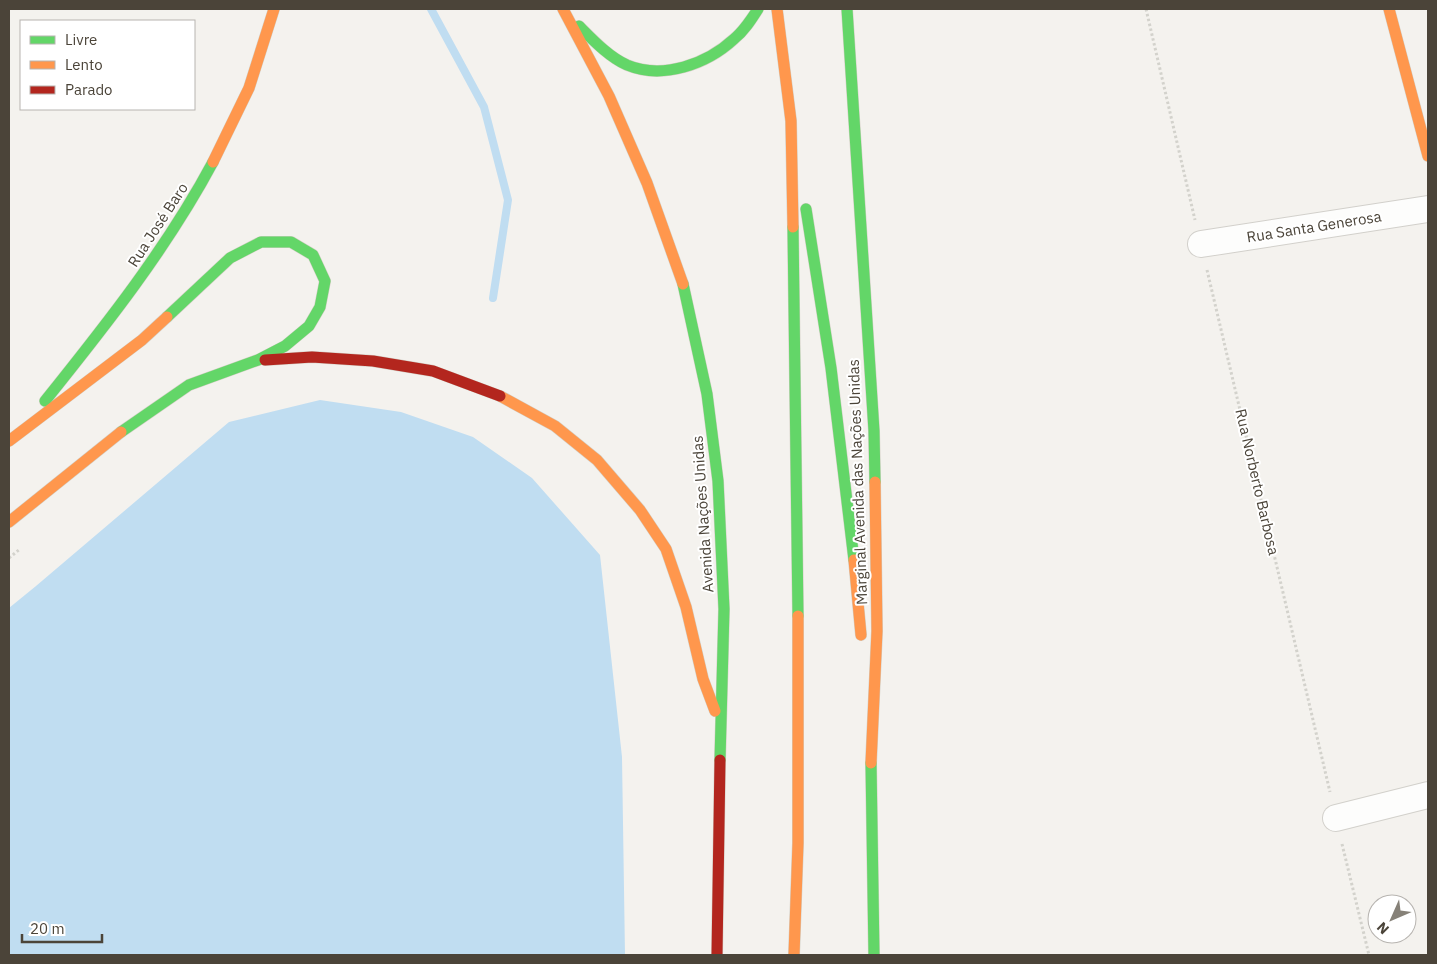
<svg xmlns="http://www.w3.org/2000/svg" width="1437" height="964" font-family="'IBM Plex Sans',sans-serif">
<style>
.water{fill:#c0ddf1}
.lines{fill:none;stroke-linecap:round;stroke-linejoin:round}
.stream{stroke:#c0ddf1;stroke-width:8}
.street-casing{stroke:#d2d0cb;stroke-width:28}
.fast-casing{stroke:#d3cfc5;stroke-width:12}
.slow-casing{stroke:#d3cfc5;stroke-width:12}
.jam-casing{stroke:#d3cfc5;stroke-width:12}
.path{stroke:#d3d2cc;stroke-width:3;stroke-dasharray:2.5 2.5;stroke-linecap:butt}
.street{stroke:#fdfdfc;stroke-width:26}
.fast{stroke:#63d668;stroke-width:11}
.slow{stroke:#ff974d;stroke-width:11}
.jam{stroke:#b3261e;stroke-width:11}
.labels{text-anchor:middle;stroke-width:4;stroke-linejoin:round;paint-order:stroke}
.street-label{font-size:15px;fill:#4b4439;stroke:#fff}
</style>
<rect width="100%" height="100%" fill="#f4f2ee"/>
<!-- water -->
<polygon class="water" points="320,400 401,412 473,437 532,478 600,555 622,757 625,955 9,955 9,608 36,586 229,422"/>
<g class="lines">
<!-- stream -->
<polyline class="stream" points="431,9 484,107 508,200 493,298"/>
<!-- street casing -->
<g class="street-casing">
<g id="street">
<polyline points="1201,244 1428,209"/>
<polyline points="1336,818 1428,795"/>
</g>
</g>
<!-- fast casing -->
<g class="fast-casing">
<g id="fast">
<polyline points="847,9 874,431 875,482"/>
<path d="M 579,26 C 593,40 609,57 627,65 C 663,80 707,64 734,39 C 744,31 751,20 758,9"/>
<polyline points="806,209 831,368 854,560"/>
<polyline points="793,227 798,616"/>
<polyline points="683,284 707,394 718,481 724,609 720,760"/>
<path d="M 45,401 C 106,325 167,248 213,162"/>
<polyline points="121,432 189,385 258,360 285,346 309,326 320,307 325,281 313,255 291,242 261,242 230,258 167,317"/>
<polyline points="871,763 874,955"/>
</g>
</g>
<!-- slow casing -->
<g class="slow-casing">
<g id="slow">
<polyline points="563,9 609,96 647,183 683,284"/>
<polyline points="777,9 791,121 793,227"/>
<polyline points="1389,9 1428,156"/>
<polyline points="213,162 249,88 274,9"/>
<polyline points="500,396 555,426 597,460 640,510 666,549 686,607 703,679 715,711"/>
<polyline points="9,441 142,340 167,317"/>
<polyline points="9,522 121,432"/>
<polyline points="854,560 861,635"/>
<polyline points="871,763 877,631 875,482"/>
<polyline points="794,955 798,843 798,616"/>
</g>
</g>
<!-- jam casing -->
<g class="jam-casing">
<g id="jam">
<polyline points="265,360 312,357 373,361 433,371 500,396"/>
<polyline points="717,955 720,760"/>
</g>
</g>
<!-- path -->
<g class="path">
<polyline points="1146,9 1195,220"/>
<polyline points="1207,270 1330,792"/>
<polyline points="9,558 20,549"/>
<polyline points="1342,844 1369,955"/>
</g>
<!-- street -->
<use href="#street" class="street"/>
<!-- fast -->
<use href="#fast" class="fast"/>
<!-- slow -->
<use href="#slow" class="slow"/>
<!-- jam -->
<use href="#jam" class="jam"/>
</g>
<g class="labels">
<!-- street labels -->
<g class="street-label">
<text transform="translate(158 225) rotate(-57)" y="5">Rua José Baro</text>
<text transform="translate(1314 227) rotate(-9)" y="5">Rua Santa Generosa</text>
<text transform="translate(858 482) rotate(-92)" y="5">Marginal Avenida das Nações Unidas</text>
<text transform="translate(1257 482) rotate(77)" y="5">Rua Norberto Barbosa</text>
<text transform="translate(703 514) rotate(-94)" y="5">Avenida Nações Unidas</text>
</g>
</g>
<!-- border -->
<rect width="1437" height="964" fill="none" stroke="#4b4439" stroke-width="20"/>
<!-- legend -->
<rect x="20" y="20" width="175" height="90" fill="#ffffff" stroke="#b7b4b0"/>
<rect x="30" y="36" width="25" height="8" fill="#63d668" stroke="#b7b4b0"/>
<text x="65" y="45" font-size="15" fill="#4b4439">Livre</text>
<rect x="30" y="61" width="25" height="8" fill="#ff974d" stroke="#b7b4b0"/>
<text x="65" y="70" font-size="15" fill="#4b4439">Lento</text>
<rect x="30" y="86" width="25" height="8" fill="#b3261e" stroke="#b7b4b0"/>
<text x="65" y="95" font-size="15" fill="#4b4439">Parado</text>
<!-- north arrow -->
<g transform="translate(1392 919) rotate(225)"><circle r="24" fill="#ffffff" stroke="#b7b4b0"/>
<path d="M0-4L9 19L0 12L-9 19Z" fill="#868178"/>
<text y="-8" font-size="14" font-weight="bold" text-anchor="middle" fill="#4b4439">N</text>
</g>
<!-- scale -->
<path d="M22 934v8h80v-8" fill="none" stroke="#4b4439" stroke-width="2.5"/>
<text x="30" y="934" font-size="15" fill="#4b4439" stroke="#ffffff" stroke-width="4" paint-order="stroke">20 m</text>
</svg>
